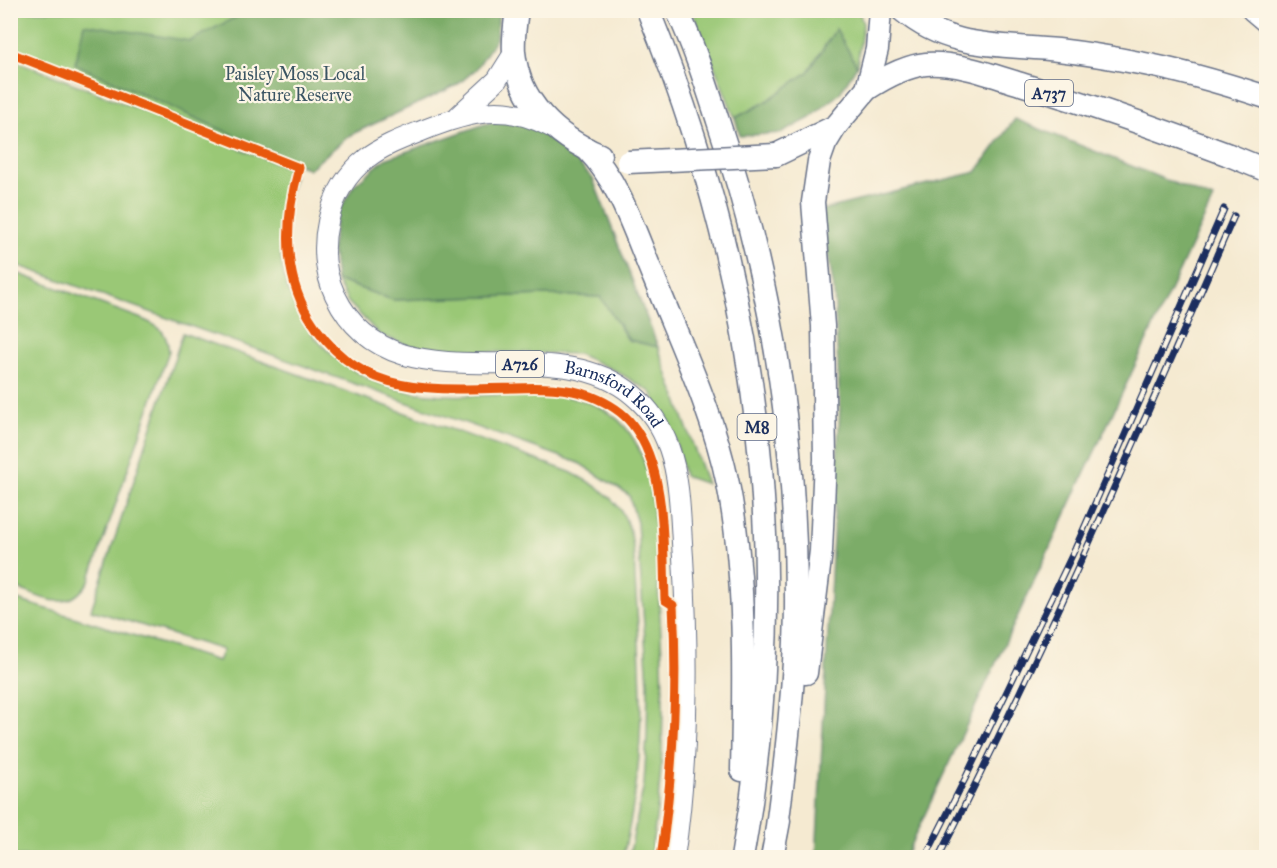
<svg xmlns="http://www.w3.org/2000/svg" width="1277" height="868" font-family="'IM FELL Great Primer',serif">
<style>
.green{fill:#9ac876;stroke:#5a7c6a;stroke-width:1.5}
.forest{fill:#7bac67;stroke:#4b6e62;stroke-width:1.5}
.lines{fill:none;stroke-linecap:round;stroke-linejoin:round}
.major-casing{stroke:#677086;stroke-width:22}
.highway-casing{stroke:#677086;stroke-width:25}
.major{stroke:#fff;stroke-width:20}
.highway{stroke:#fff;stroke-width:22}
.rail-casing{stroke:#1b2f5e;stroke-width:7}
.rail{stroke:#fcf5e5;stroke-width:4.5;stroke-dasharray:14;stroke-linecap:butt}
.highway-bridge-casing{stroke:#677086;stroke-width:25;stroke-linecap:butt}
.highway-bridge{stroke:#fff;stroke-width:22}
.cycleway-casing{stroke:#fcf5e5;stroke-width:13}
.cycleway{stroke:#e8590c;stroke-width:9}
.labels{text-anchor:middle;stroke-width:4.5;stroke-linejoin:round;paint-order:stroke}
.shield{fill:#fcf5e5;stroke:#5e6a86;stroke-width:1.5}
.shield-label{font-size:16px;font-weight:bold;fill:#1b2f5e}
.park-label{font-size:18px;fill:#3b5564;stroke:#fcf5e5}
.street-label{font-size:18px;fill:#1b2f5e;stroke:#fcf5e5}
</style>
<rect width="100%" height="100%" fill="#fcf5e5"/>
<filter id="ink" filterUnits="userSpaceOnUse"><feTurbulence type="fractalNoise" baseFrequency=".0167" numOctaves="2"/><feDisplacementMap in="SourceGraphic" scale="12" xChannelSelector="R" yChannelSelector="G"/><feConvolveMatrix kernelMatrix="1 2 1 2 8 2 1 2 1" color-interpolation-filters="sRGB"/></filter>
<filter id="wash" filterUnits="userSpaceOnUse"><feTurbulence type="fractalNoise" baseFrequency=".008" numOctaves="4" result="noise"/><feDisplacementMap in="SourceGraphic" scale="24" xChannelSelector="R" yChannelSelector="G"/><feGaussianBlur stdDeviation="1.35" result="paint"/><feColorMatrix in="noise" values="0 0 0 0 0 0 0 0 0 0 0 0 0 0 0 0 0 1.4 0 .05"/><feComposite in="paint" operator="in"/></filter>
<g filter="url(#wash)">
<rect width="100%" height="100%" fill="#f5ead1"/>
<!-- green -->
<g class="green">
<polygon points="10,11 499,11 496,39 476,69 457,85 350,135 309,169 11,53"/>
<polygon points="692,11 859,11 863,24 857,66 836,29 808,72 764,103 735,118"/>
<path d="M 11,59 L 289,168 L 294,177 C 287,196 282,214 281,235 C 275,311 334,377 406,391 C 449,399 503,394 548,394 C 576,397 606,404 625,427 C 657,465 654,525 657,571 C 664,668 668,761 650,857 L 629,857 L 644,784 L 647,736 L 648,684 L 637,523 L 629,495 L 579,463 L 11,263 Z"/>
<path d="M 11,271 L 142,319 C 160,327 166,330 169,351 L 89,581 C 67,616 43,597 11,586 Z"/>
<polygon points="336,280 393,300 546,295 601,297 628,340 658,347 707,484 684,476 675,439 651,392 616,371 578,354 421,350 380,335 348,302"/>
<path d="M 183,333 L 570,472 C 592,483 614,495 625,518 C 636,540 634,570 636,594 C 640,654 644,717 637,777 C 634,804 629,831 623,857 L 11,857 L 11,598 L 218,661 L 223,650 L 91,610 Z"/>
</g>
<!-- forest -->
<g class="forest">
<polygon points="241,10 499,10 499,11 496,39 476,69 457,85 350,135 309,169 75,64 84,24 190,41 238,16"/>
<polygon points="836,29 857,66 840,93 810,118 782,133 740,136 735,118 764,103 808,72"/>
<polygon points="520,119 565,149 593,179 658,347 629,340 600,297 546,295 393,300 336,280 332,246 337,215 354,185 385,159 485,124"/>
<polygon points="1015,119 1213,199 905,857 816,858 840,406 834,290 821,210 976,172"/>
</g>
</g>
<g filter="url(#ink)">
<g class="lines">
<!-- major casing -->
<g class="major-casing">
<g id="major">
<polyline points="458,116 497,80 514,53"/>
<path id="s1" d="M 551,127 C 506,102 469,112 424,130 C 404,138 384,145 367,158 C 327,189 314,250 335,295 C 392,415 548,323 633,395 C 650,409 662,428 669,448 C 681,482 680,520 683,557 C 689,657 689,758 674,858"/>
</g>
</g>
<!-- highway casing -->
<g class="highway-casing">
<g id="highway">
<path d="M 517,10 C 515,24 513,39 514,52 C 519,102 556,137 600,155"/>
<path d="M 648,10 C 760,285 795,565 742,858"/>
<path d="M 677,10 C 694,46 706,84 718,121 C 771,277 797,443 796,608 C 795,683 786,759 776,834"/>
<path d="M 902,10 C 949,50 1001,44 1058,50 C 1083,53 1109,57 1134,62 C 1179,70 1223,83 1266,97"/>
<polyline points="1253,10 1266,21"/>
<path d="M 867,89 C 884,78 905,66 926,64 C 958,62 994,76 1024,85 C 1094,106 1162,130 1229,155"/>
<path d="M 587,149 C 621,184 635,234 654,278 C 681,345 713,412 728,484 C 746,573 744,679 742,770"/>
<polyline points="776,155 836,126 867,89 877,49 880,10"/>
<polyline points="806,673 821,551 825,459 823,326 813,202 819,161 825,144 836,126"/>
<polyline points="772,858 779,821"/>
</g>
</g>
<!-- major -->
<use href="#major" class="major"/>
<!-- highway -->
<use href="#highway" class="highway"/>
<!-- rail casing -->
<g class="rail-casing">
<g id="rail">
<polyline points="925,858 965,779 1075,549 1224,209"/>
<path d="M 938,858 C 1046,648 1139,432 1234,216"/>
</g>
</g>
<!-- rail -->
<use href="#rail" class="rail"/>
<!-- highway-bridge casing -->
<g class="highway-bridge-casing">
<g id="highway-bridge">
<polyline points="1229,155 1263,169"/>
<polyline points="628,162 776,155"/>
</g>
</g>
<!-- highway-bridge -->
<use href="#highway-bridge" class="highway-bridge"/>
<!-- cycleway casing -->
<g class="cycleway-casing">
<path id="cycleway" d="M 10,53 L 299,168 C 285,218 282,272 309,317 C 359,400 432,389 515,388 C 541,387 566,387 591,396 C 606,402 622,411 632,424 C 667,468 663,546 665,600 L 673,605 C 678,690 673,773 661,858"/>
</g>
<!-- cycleway -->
<use href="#cycleway" class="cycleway"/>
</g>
</g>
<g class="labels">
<!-- shield labels -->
<g class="shield">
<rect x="1025" y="80" width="48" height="26" rx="4.5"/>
<rect x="496" y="351" width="48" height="26" rx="4.5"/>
<rect x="737.5" y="414" width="39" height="26" rx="4.5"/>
</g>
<g class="shield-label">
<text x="1049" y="99">A737</text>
<text x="520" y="370">A726</text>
<text x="757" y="433">M8</text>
</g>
<!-- park labels -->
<g class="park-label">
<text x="295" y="80">Paisley Moss Local<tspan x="295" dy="21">Nature Reserve</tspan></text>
</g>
<!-- street labels -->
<g class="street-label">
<text dy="6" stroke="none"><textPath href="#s1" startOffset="660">Barnsford Road</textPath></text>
</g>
</g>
<!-- margin -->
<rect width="1277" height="868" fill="none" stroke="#fcf5e5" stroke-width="36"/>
</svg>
